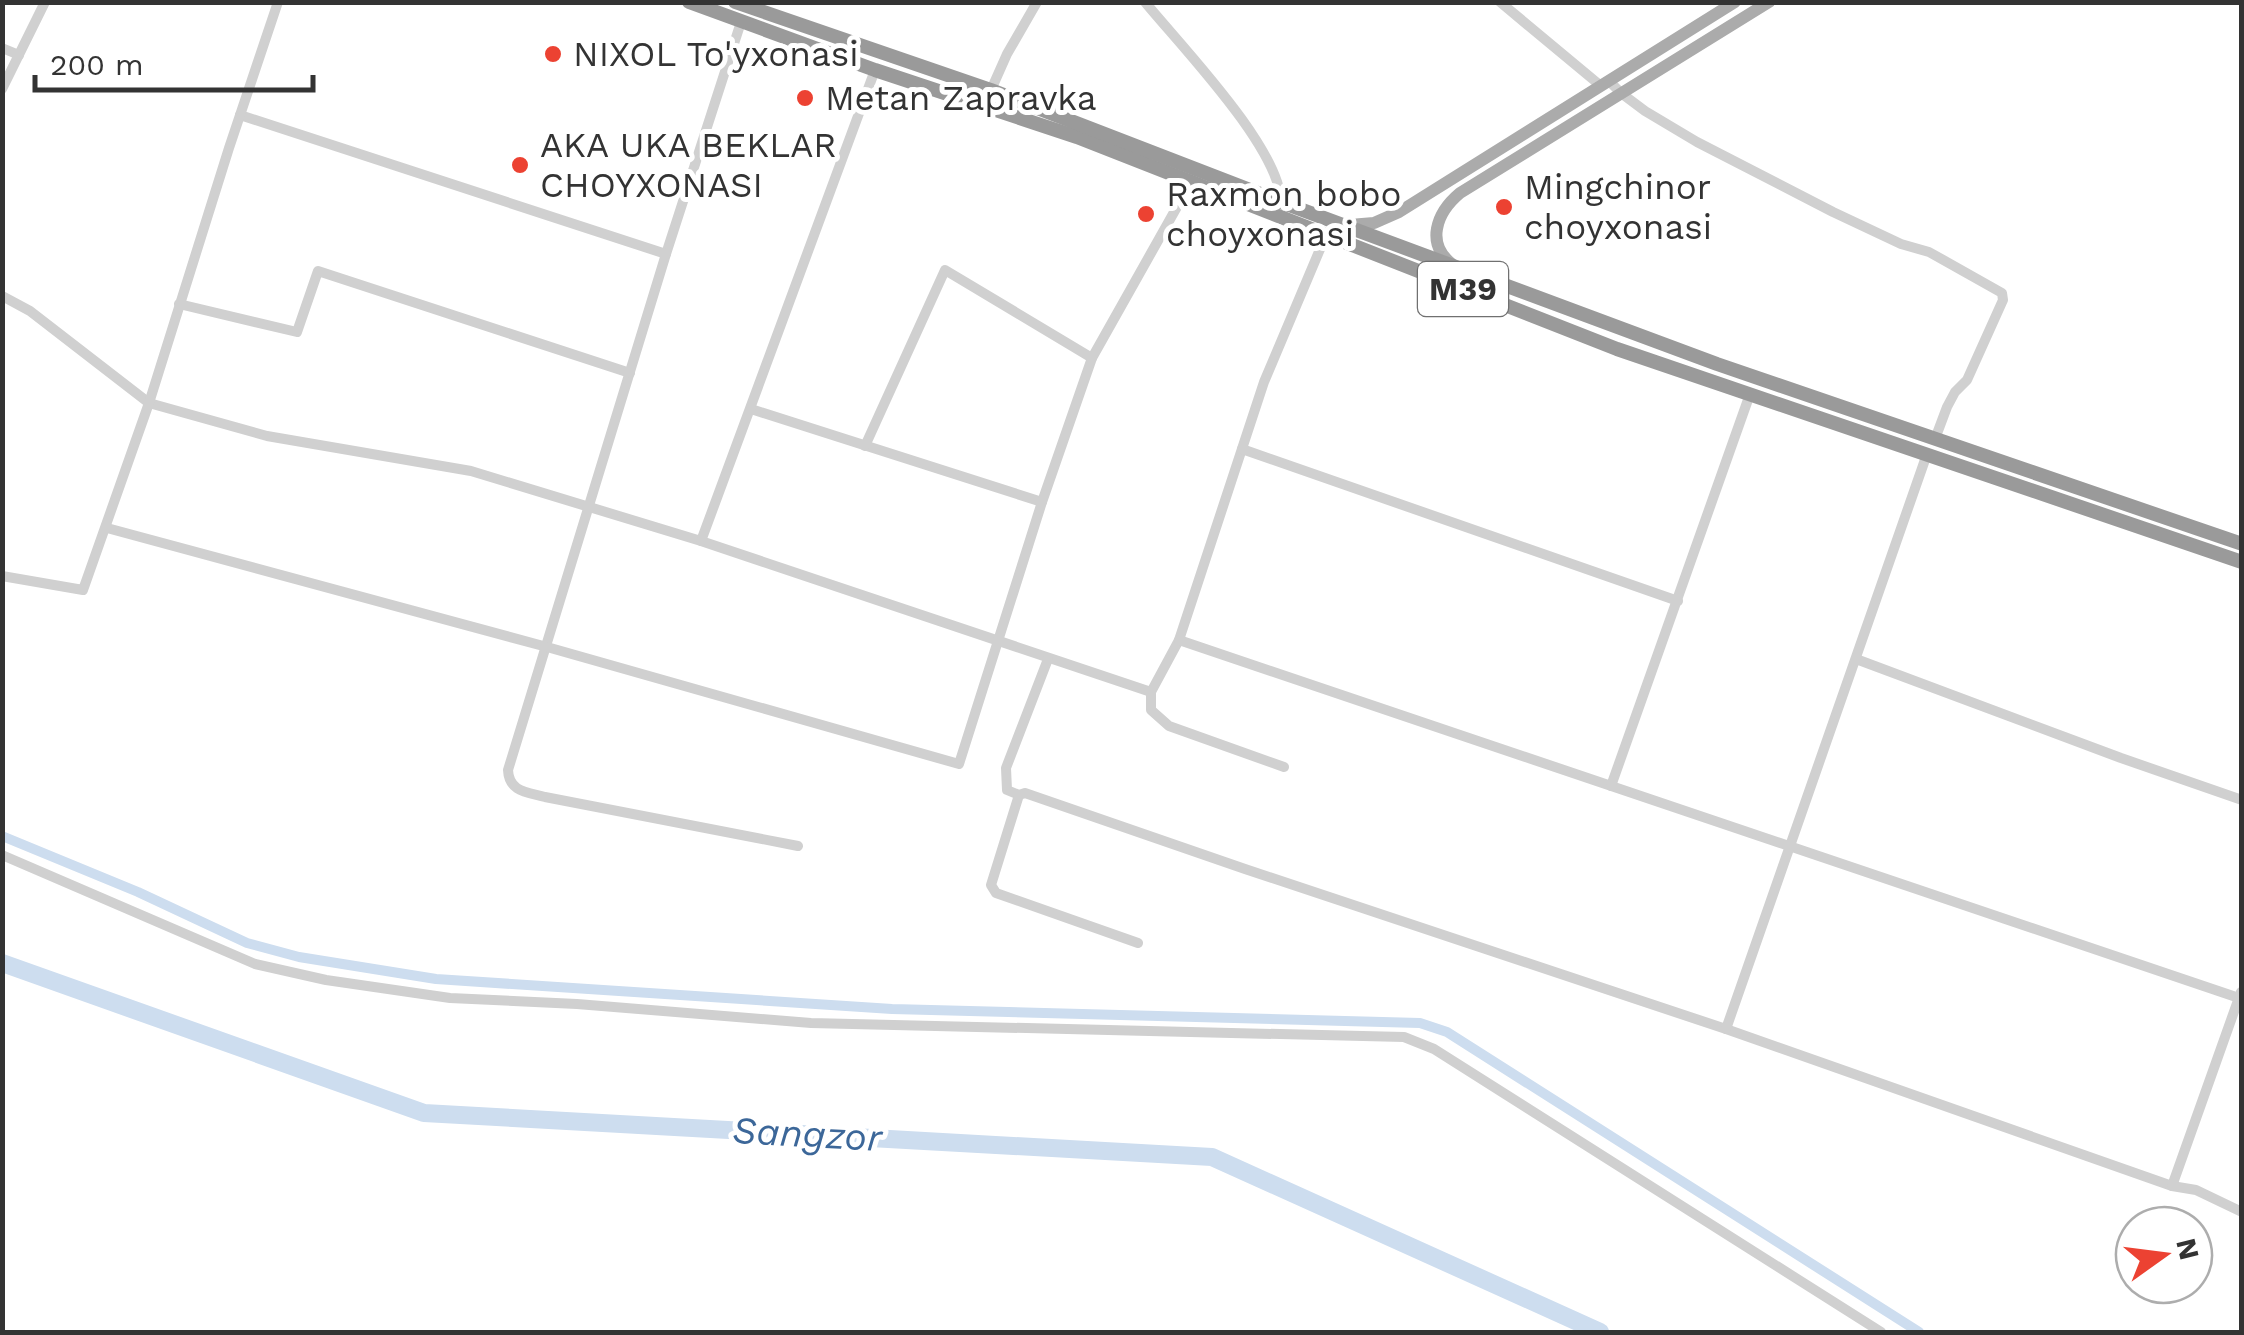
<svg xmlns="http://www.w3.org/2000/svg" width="2244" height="1335" font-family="'Work Sans',sans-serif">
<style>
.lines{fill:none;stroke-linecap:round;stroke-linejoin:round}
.canal{stroke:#cdddef;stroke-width:10}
.river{stroke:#cdddef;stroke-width:18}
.minor{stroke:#d0d0d0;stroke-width:10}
.major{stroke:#ababab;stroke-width:12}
.highway{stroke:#9a9a9a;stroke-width:14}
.poi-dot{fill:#ec4232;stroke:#fff;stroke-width:4}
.labels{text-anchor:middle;stroke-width:10;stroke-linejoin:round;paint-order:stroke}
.shield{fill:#fff;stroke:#707070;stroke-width:2.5}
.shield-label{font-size:32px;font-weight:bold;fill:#333}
.poi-label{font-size:35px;fill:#333;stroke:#fff;text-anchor:start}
.water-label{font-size:38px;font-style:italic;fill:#3c6799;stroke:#fff}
</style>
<rect width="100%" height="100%" fill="#fff"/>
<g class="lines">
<!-- canal -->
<polyline class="canal" points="2,836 138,892 247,943 299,957 436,979 892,1009 1420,1023 1447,1032 1919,1332"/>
<!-- river -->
<polyline class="river" points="2,963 424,1113 1212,1157 1600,1332"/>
<!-- minor -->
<g class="minor">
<path d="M 1145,2 C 1181,46 1280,148 1281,202"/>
<polyline points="1500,2 1601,86"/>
<path d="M 741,22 L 666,254 L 508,770 C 509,792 527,792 545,797 L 798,846"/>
<polyline points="2,48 19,55"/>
<polyline points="1609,81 1621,93 1645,111 1697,142 1833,212 1901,244 1929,252 2002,293 2003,300 1967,380 1955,392 1947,407 1935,439"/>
<polyline points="2,89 45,2"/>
<polyline points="991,90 1007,54 1037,2"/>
<polyline points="240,115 666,254"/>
<polyline points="2,296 30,311 149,403 267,436 471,471 701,541 1151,692 1179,640 1264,382 1326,235"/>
<polyline points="179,304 297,332 318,271 630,373"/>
<polyline points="751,409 1042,502"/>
<polyline points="865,446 945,270 1092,358"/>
<polyline points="1242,449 1678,601"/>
<polyline points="107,528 547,647 959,764 1042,502 1092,358 1191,182"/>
<polyline points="701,541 875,70"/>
<polyline points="2,576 83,590 149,403 229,148 278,2"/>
<polyline points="1179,640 2239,998"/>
<polyline points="1856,659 2121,758 2242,800"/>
<polyline points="1151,692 1151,710 1169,726 1284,767"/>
<polyline points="1611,786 1750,394"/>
<polyline points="1019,795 1007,790 1006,768 1048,659"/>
<polyline points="2,855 255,964 326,980 450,998 577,1004 811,1023 1404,1037 1434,1049 1881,1332"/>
<polyline points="1138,943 996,893 991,885 1019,795 1025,793 1245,869 1726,1029 2172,1186 2196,1190 2242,1212"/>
<polyline points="1726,1029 1927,454"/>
<polyline points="2172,1186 2241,992"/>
</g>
<!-- major -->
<g class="major">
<polyline points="1350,225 1374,223 1399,212 1735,2"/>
<path d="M 1453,265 C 1425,244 1436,213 1460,193 L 1769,2"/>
</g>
<!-- highway -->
<g class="highway">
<polyline points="689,2 875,70 1077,137 1617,349 2242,562"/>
<polyline points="735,2 991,90 1281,202 1717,364 2242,544"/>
</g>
</g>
<!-- markers -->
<g class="poi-dot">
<circle cx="553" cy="54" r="10"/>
<circle cx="805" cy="98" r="10"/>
<circle cx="520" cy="165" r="10"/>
<circle cx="1504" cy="207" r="10"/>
<circle cx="1146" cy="214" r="10"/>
</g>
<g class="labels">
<!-- shield labels -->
<rect class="shield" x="1418" y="262" width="90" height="54" rx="8"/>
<g class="shield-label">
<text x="1463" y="300">M39</text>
</g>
<!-- poi labels -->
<g class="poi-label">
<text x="573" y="66">NIXOL To'yxonasi</text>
<text x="825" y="110">Metan Zapravka</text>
<text x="540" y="157">AKA UKA BEKLAR<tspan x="540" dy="40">CHOYXONASI</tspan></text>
<text x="1524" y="199">Mingchinor<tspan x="1524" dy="40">choyxonasi</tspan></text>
<text x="1166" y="206">Raxmon bobo<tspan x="1166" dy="40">choyxonasi</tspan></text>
</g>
<!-- water labels -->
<g class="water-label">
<text transform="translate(807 1134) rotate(3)" y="13">Sangzor</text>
</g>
</g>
<!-- border -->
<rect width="2244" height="1335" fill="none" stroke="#333333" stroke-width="10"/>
<!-- north arrow -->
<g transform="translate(2164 1255) rotate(76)"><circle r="48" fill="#ffffff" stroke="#adadad" stroke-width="2.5"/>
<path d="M0-8L18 38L0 25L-18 38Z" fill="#ec4232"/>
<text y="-15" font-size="28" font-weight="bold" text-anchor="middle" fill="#333333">N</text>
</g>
<!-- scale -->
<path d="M35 75v15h278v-15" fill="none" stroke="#333333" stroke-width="5"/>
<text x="50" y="75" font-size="30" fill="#333333" stroke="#ffffff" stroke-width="8" paint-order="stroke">200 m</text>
</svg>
